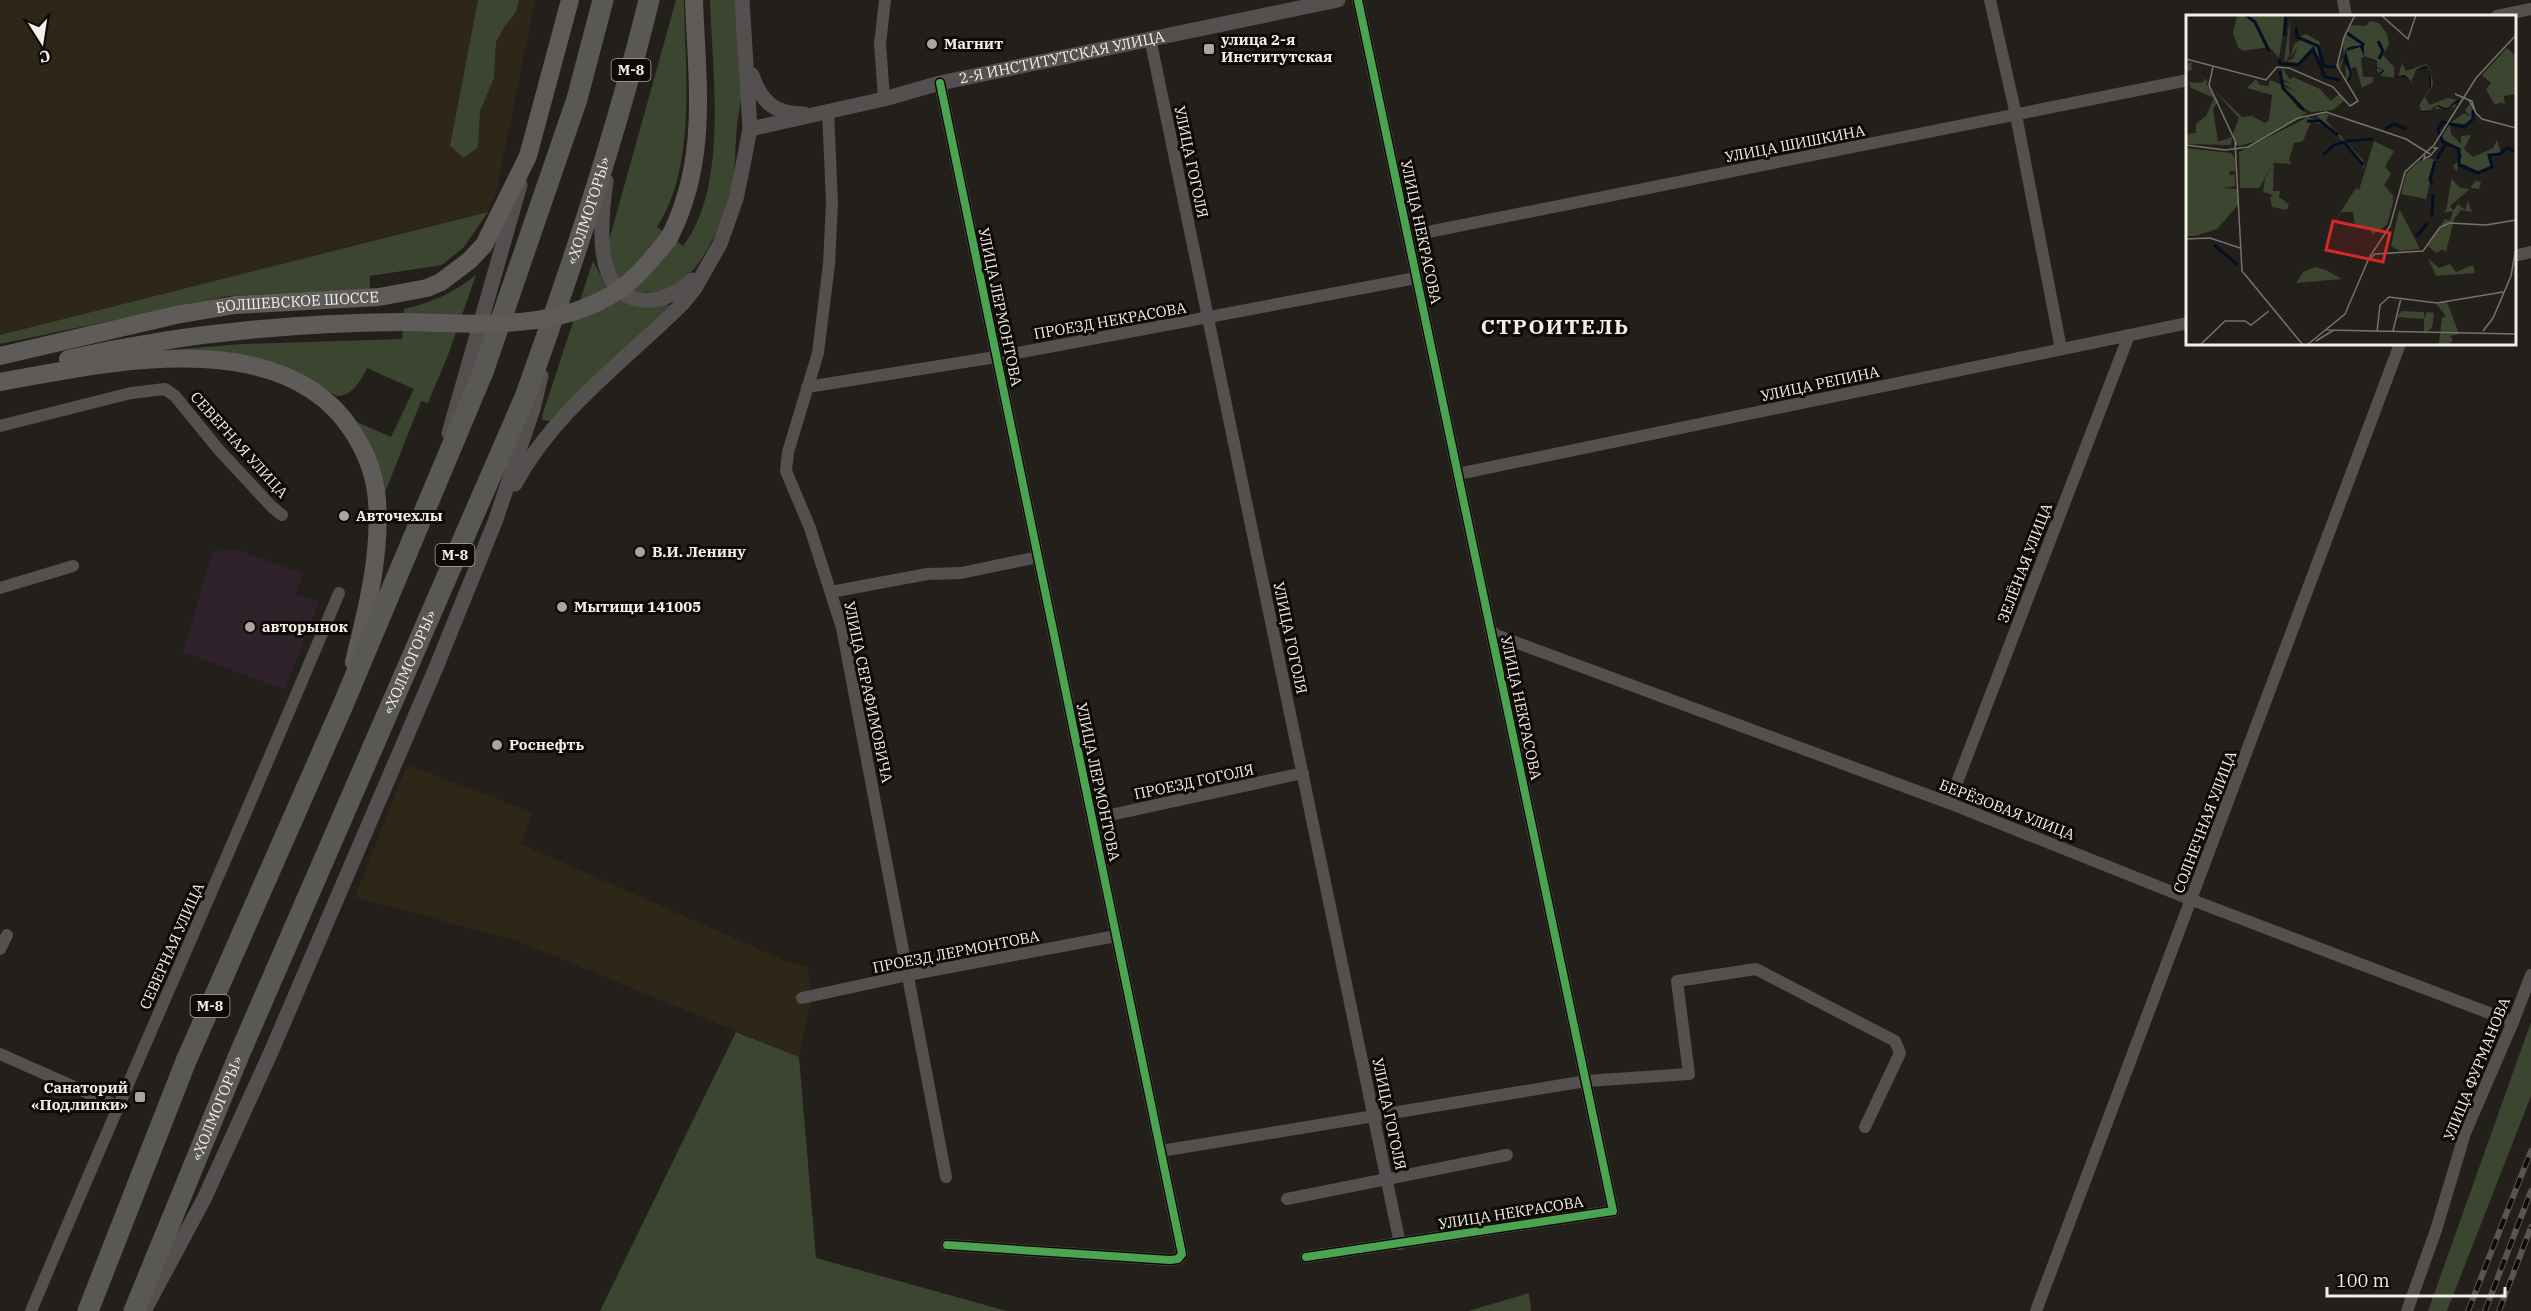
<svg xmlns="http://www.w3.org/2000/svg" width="2531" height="1311" font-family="'IBM Plex Serif',serif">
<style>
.commercial{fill:#30222b}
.industrial{fill:#2e2617}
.green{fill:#3c4530}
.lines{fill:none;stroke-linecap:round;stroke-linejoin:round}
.minor{stroke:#53504f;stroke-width:12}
.tertiary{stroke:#53504f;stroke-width:15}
.secondary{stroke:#5e5b59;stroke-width:18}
.trunk{stroke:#5a5854;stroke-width:21}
.rail-casing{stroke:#585652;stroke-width:6}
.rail{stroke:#0e0a06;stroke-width:4;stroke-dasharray:11;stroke-linecap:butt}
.secondary-bridge{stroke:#5e5b59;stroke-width:18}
.cycleway-casing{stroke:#0e0a06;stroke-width:11}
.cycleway{stroke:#4ca352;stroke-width:8}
.poi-dot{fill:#aaa69f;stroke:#0e0a06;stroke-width:2}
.labels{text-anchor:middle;stroke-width:6;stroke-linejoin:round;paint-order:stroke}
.shield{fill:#0e0a06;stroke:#aeaaa4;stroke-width:1.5}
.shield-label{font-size:14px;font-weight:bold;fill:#f3eee7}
.poi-label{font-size:15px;font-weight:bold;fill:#f3eee7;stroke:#0e0a06;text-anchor:start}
.street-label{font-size:15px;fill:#f3eee7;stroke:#0e0a06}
.district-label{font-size:21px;font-weight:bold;letter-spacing:1.5px;fill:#f3eee7;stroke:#0e0a06}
.inset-river{fill:none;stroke:#030f23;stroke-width:3}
.inset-road{fill:none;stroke:#76726c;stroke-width:1.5}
.view{fill:#d62828;fill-opacity:0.15;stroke:#d62828;stroke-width:3}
.inset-edge{fill:none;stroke:#f3eee7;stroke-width:3}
</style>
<rect width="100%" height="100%" fill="#231f1a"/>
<!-- commercial -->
<polygon class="commercial" points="235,549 304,574 296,594 319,602 285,690 183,652 213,552"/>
<!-- industrial -->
<g class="industrial">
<polygon points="0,0 535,0 496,193 488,212 0,335"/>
<polygon points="408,765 532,812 521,844 784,960 807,967 812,994 799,1057 520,942 355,897 393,799"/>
</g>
<!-- green -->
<g class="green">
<polygon points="478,0 519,0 516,12 505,26 496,42 494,78 480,111 478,147 464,158 450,146"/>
<path d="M 676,0 L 684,0 C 685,71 697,165 657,227 L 683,246 C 729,186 712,72 710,0 L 736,0 C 738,28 743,58 742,87 C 742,100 738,114 737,127 C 735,144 736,161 733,178 C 725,220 697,299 642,292 C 616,288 612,265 608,244 Z"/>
<polygon points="488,212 464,247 442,265 370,276 370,289 229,296 0,344 0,335"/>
<polygon points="593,261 608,289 670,305 550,421 542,420 542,416"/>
<path d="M 476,275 L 448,355 L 428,403 L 421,401 L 384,495 L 367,438 L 357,422 L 391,437 L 414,389 L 367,368 C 361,380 353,396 337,396 L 278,364 L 236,354 L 181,352 L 181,349 L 242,344 L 402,339 L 404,309 C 432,303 454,292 476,275 Z"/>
<polygon points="2531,1022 2531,1096 2447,1311 2428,1311"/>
<polygon points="736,1032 799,1057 816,1258 1007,1311 600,1311"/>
<polygon points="1529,1293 1531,1311 1468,1311"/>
</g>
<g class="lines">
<!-- minor -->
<g class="minor">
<polyline points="1990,0 2016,115 2061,349"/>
<polyline points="2343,0 2346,16"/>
<polyline points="2497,16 2531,9"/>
<polyline points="1150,38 1400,1244"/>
<polyline points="940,83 1182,1254 1178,1259 1170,1260 947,1245"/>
<polyline points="884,99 880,44 885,0"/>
<polyline points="828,112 832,202 829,264 818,353 788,452 786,471 810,528 842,628 946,1177"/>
<polyline points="1408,236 2188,80"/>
<polyline points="2514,256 2531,252"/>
<polyline points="807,387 996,357 1416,278"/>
<polyline points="0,426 131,393 165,389 175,396 219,450 272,507 282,515"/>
<polyline points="1458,474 2188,323"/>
<polyline points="0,588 73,566"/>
<polyline points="831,592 927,574 961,573 1038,557"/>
<polyline points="1490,629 1496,635 1949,803 2192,900 2513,1022"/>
<polyline points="1949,803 2129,335"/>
<polyline points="1092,819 1303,773"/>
<polyline points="0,949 7,935"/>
<polyline points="802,998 908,975 1116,936"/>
<polyline points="0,1054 117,1106"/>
<polyline points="1161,1151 1586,1081 1689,1074 1677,981 1756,969 1895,1041 1900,1053 1865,1127"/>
<polyline points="1287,1199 1507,1155"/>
<polyline points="1306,1257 1613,1211 1358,0"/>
<path d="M 31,1311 C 132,1071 239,833 339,593"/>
<polyline points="2036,1311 2400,344"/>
<polyline points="2407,1311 2436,1230 2465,1133 2513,1022 2531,975"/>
</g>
<!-- tertiary -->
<g class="tertiary">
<path d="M 752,75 C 761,102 775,114 804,114"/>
<path id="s1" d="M 750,129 L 884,99 L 940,83 L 1338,0"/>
<path d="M 606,181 C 601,217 591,294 642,300 C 661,302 679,292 693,280"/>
<polyline points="449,433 520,185"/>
<path d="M 515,484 C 554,411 625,361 683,303 L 695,288 L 720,244 L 736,199 L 742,170 L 750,129 L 742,0"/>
<polyline points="144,1311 204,1199 271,1052 435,670 495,522 533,409 541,376"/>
</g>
<!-- secondary -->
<g class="secondary">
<path d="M 669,238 C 709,160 697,84 694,0"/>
<path id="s2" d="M 0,356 L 176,315 L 235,305 L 379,297 L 427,288 L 441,282 L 470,260 L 484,245 L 528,156 L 570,0"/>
<path d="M 68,359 C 178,334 288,323 401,322"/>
<path d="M 0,382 C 106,363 283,322 353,432 C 366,452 375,476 377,500 C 381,555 367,609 354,662"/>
</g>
<!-- trunk -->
<g class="trunk">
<polyline points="88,1311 186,1061 343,705 483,372 577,99 603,0"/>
<path id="s3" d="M 134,1311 L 239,1055 L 525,397 C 572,266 616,135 649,0"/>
</g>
<!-- rail casing -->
<g class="rail-casing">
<g id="rail">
<polyline points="2468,1311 2531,1151"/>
<polyline points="2485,1311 2531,1191"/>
<polyline points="2499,1311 2531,1227"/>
</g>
</g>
<!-- rail -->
<use href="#rail" class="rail"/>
<!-- secondary-bridge -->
<path class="secondary-bridge" d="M 401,322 C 476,323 566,334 628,283 C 644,270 656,254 669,238"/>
<!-- cycleway casing -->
<g class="cycleway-casing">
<g id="cycleway">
<polyline points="940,83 1182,1254 1178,1259 1170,1260 947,1245"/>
<polyline points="1306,1257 1613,1211 1358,0"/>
</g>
</g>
<!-- cycleway -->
<use href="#cycleway" class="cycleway"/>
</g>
<!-- markers -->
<g class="poi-dot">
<circle cx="932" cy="44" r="6"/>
<rect x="1203" y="43" width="12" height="12" rx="3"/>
<circle cx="344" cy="516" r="6"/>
<circle cx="640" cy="552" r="6"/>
<circle cx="562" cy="607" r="6"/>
<circle cx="250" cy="627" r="6"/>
<circle cx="497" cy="745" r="6"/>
<rect x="134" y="1091" width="12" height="12" rx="3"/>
</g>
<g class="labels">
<!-- shield labels -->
<g class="shield">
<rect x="611.5" y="59" width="39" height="22" rx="4.5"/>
<rect x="435.5" y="544" width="39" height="22" rx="4.5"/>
<rect x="190.5" y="995" width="39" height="22" rx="4.5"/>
</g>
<g class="shield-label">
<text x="631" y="75">М-8</text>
<text x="455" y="560">М-8</text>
<text x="210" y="1011">М-8</text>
</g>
<!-- poi labels -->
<g class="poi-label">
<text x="1221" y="45">улица 2-я<tspan x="1221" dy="17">Институтская</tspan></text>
<text x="944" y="49">Магнит</text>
<text x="356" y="521">Авточехлы</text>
<text x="652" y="557">В.И. Ленину</text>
<text x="574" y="612">Мытищи 141005</text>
<text x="262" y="632">авторынок</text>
<text x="509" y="750">Роснефть</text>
<text x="128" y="1093" text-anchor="end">Санаторий<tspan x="128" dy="17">«Подлипки»</tspan></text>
</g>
<!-- street labels -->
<g class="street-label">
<text dy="5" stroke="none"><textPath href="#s1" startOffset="320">2-Я ИНСТИТУТСКАЯ УЛИЦА</textPath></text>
<text transform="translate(1795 144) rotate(-11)" y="5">УЛИЦА ШИШКИНА</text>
<text transform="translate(1191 162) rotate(78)" y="5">УЛИЦА ГОГОЛЯ</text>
<text dy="5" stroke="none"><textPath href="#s3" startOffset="1191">«ХОЛМОГОРЫ»</textPath></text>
<text transform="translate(1421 232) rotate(78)" y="5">УЛИЦА НЕКРАСОВА</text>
<text dy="5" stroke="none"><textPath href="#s2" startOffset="303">БОЛШЕВСКОЕ ШОССЕ</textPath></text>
<text transform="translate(1000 307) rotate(78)" y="5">УЛИЦА ЛЕРМОНТОВА</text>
<text transform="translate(1110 321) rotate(-10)" y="5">ПРОЕЗД НЕКРАСОВА</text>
<text transform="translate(1820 384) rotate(-12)" y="5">УЛИЦА РЕПИНА</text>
<text transform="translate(239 445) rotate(48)" y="5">СЕВЕРНАЯ УЛИЦА</text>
<text transform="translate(2025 563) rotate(-69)" y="5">ЗЕЛЁНАЯ УЛИЦА</text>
<text transform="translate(1290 638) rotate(78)" y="5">УЛИЦА ГОГОЛЯ</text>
<text dy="5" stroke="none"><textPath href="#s3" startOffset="705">«ХОЛМОГОРЫ»</textPath></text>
<text transform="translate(868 692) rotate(78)" y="5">УЛИЦА СЕРАФИМОВИЧА</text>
<text transform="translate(1521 708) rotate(78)" y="5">УЛИЦА НЕКРАСОВА</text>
<text transform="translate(1098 782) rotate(78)" y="5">УЛИЦА ЛЕРМОНТОВА</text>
<text transform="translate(1194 782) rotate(-12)" y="5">ПРОЕЗД ГОГОЛЯ</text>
<text transform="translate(2007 810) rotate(21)" y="5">БЕРЁЗОВАЯ УЛИЦА</text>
<text transform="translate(2205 822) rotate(-69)" y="5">СОЛНЕЧНАЯ УЛИЦА</text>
<text transform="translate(172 946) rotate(-66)" y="5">СЕВЕРНАЯ УЛИЦА</text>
<text transform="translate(956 952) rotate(-11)" y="5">ПРОЕЗД ЛЕРМОНТОВА</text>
<text transform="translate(2477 1069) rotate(-68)" y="5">УЛИЦА ФУРМАНОВА</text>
<text dy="5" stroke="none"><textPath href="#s3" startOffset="219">«ХОЛМОГОРЫ»</textPath></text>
<text transform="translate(1389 1114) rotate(78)" y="5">УЛИЦА ГОГОЛЯ</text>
<text transform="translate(1511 1213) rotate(-9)" y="5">УЛИЦА НЕКРАСОВА</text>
</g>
<!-- district labels -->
<g class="district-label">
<text x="1555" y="334">СТРОИТЕЛЬ</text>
</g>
</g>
<!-- overview -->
<g transform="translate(2186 15)">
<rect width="330" height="330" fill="#231f1a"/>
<path d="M 51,0 L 100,0 L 93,43 L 83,32 L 57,36 L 52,32 L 47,18 ZM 104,3 L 103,41 L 100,46 L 107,44 L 112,30 L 104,44 L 108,29 L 116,24 L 111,23 L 120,19 L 134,27 L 132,44 L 127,33 L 113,48 L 98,46 ZM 184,6 L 193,8 L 201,19 L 203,29 L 197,40 L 208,52 L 208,63 L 196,61 L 191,56 L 191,46 L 178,41 L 175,44 L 177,62 L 187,62 L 187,67 L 176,73 L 170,52 L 165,53 L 160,67 L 159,38 L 154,55 L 151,51 L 158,42 L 157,24 L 164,10 L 180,11 ZM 321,33 L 330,41 L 330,79 L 318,81 L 319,90 L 315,87 L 309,90 L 300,74 L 305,68 L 296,60 ZM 6,47 L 5,52 L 22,67 L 20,68 L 32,86 L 27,94 L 32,127 L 46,122 L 45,130 L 0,129 L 0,119 L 10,118 L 10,109 L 20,101 L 28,83 L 5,73 L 3,67 L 15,68 L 19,65 L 7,54 L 0,57 L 0,49 ZM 216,48 L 220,56 L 240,49 L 244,53 L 247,68 L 246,72 L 239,82 L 244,90 L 261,83 L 271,85 L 269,92 L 235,96 L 232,91 L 245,72 L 243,53 L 240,50 L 230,55 L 225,67 L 219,60 L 212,62 ZM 96,52 L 104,65 L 107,62 L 134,74 L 145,86 L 153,79 L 159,85 L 147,95 L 125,97 L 113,91 L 97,71 L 111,77 L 96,68 L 95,65 L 106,70 L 95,63 ZM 70,64 L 74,70 L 82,71 L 84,65 L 94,69 L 112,93 L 121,98 L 71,126 L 53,131 L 46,121 L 53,103 L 26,73 L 56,102 L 66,101 L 79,108 L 83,105 L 86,80 L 61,73 ZM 284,89 L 288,100 L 281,109 L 264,108 L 278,98 L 284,102 L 279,95 ZM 139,98 L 143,100 L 140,105 L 177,145 L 178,151 L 176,156 L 177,151 L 145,112 L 125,107 L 117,126 L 108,128 L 103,145 L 106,149 L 88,148 L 87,176 L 94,176 L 93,182 L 103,189 L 101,195 L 86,192 L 84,182 L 87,180 L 77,177 L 79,164 L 91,142 L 73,173 L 54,173 L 53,137 L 122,102 L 139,108 L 130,101 ZM 264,109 L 265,119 L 275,129 L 275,121 L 285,120 L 278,134 L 287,142 L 307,133 L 311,125 L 315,138 L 302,140 L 305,152 L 292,156 L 277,149 L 272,150 L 271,157 L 267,151 L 276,142 L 274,134 L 255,123 ZM 188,126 L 208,136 L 199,152 L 205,159 L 198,170 L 208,182 L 205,186 L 208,184 L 201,210 L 186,220 L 185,215 L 169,211 L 167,197 L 155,197 L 132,232 L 170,173 L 173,175 ZM 0,133 L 45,138 L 49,143 L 50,156 L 44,156 L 43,160 L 49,160 L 49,171 L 38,173 L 51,174 L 53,189 L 31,214 L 9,221 L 0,221 ZM 245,143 L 249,145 L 240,184 L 215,179 L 220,159 L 233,146 ZM 267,156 L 266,164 L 274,173 L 284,174 L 289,166 L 295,167 L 293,174 L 285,173 L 264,191 L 267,196 L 272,189 L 279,195 L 282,186 L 286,197 L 275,195 L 268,204 L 260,237 L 257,234 L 250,238 L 242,231 L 259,204 L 264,206 L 267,196 L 256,198 L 260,196 ZM 213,195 L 215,197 L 234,234 L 214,236 L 205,231 ZM 242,243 L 253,253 L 264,249 L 270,257 L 287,250 L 289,258 L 250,261 ZM 129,252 L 140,255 L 156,264 L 110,268 L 117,257 ZM 261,287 L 273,319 L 264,321 L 271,330 L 267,325 L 263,330 L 253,329 L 256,303 L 260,301 L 250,289 ZM 216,296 L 238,297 L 238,303 L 241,297 L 248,298 L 246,313 L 238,318 L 238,304 L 210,302 Z" fill="#3c4530"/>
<path d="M 177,30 L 178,34 L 178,41 L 191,46 L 191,48 L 190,52 L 198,55 L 198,56 L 195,59 L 204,63 L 219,60 L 225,67 L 230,55 L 238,51 L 243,53 L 245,61 L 245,72 L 233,89 L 235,96 L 246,96 L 247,93 L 252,90 L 261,94 L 268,87 L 271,85 L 275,85 L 262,94 L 259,95 L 251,91 L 246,96 L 235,97 L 232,89 L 244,74 L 243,53 L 230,55 L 225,67 L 219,62 L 203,63 L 193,58 L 197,55 L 190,53 L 191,47 L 178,41 L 174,32 L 160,36 L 166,59 L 164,65 L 160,67 L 165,60 L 158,46 L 159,36 L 163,32 Z" fill="#030f23"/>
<path class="inset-river" d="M 60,0 L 69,7 L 83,36M 110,12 L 111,22 L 132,31 L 138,51 L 150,52M 161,18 L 177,29 L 176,32M 98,21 L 100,0M 192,26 L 197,36 L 193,44M 93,44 L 94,49 L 112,50 L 127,34 L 139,62 L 154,65M 94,56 L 97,73 L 118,95M 287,95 L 287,104 L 278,112 L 256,107 L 252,115 L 257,127 L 273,134 L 273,150 L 292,158 L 306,152 L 303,140 L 314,139 L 321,133 L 330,137M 121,106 L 134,106 L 152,120M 199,114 L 208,109 L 221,114M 160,126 L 188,124M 137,140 L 148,130 L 158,127 L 177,150M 251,144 L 260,128M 246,169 L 244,164 L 249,146M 246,202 L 247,179M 230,222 L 242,208M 28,230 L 52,250"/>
<path class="inset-road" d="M 195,0 L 222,24 L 230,0M 0,44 L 80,65 L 91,52 L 103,53 L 147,72 L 164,91 L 172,86 L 151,51 L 158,22 L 169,0M 27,52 L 23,70 L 51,130M 289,96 L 286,86 L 269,79 L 283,85 L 290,98 L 296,104 L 330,113M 49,127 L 56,256 L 117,330M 0,130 L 39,135 L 62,132 L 112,103 L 140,97 L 220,124 L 244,139M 239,140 L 238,144 L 244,141 L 251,133 L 247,133M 0,224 L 24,223 L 54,233M 185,243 L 189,239 L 237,236 L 254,212 L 264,208 L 300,210 L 330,205M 141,315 L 330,319M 207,316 L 215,283M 297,316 L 307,303 L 325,261 L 330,233M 191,317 L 194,290 L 203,282 L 251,288 L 317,277M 130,326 L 148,315M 14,330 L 39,306 L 59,306 L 65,310 L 83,296M 121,330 L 159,299 L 183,243 L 204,211 L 219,157 L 248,130 L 290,63 L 330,20"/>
<path class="view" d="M 147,206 L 204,218 L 197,247 L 140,235 Z"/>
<rect width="330" height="330" class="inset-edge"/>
</g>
<!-- north arrow -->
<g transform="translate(42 42) rotate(168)" stroke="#0e0a06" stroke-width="4.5" paint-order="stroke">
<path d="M0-4.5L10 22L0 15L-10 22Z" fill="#f3eee7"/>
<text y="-9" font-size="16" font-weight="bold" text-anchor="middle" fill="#f3eee7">С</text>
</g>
<!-- scale -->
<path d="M2327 1287v9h178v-9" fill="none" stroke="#f3eee7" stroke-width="3"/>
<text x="2336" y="1287" font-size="18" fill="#f3eee7" stroke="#0e0a06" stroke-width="4.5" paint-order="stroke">100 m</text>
</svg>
